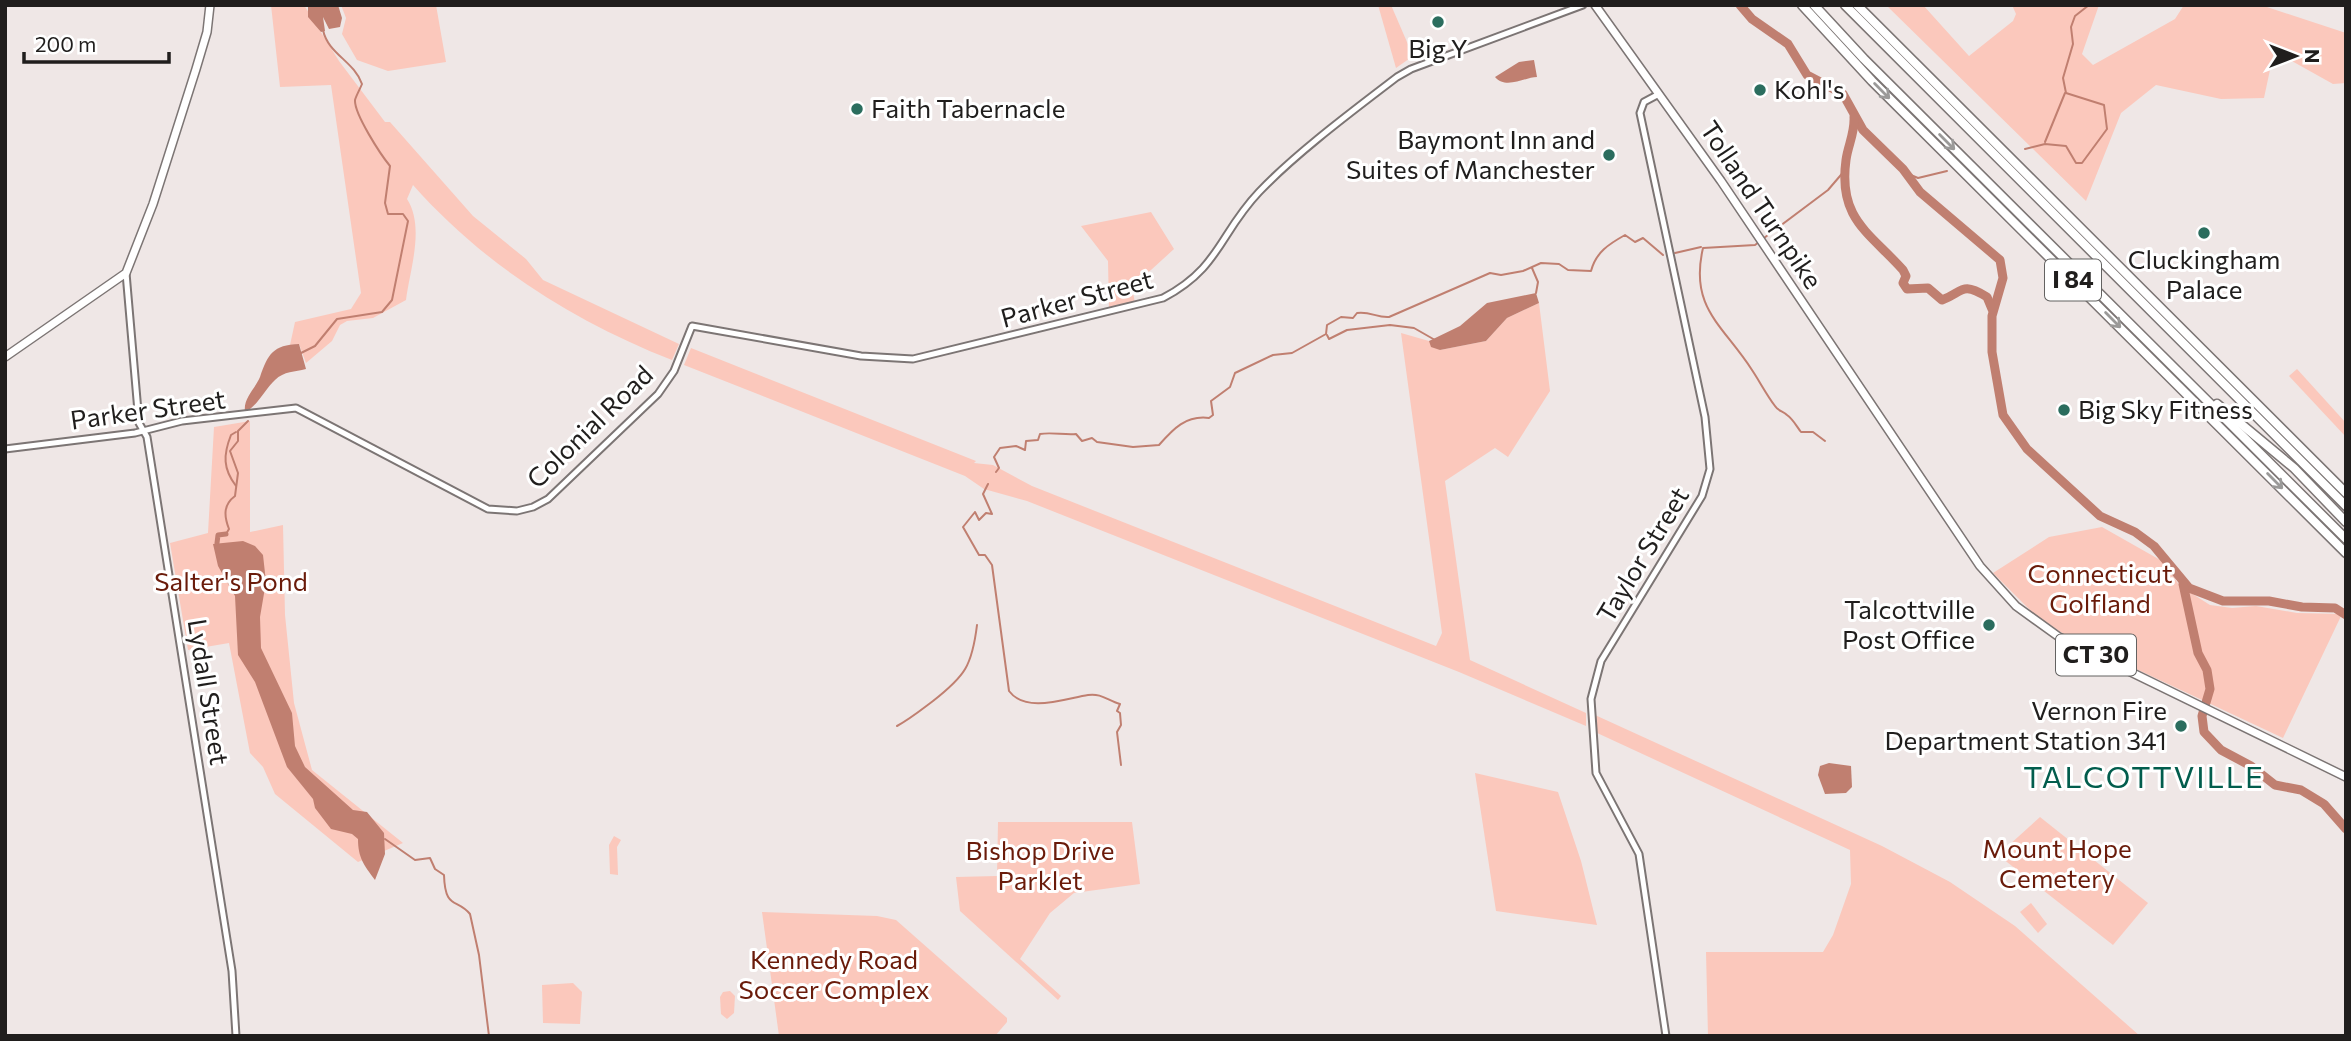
<svg xmlns="http://www.w3.org/2000/svg" width="2351" height="1041" font-family="Commissioner,sans-serif">
<style>
.green{fill:#fbc8bc}
.water{fill:#c07f70}
.lines{fill:none;stroke-linecap:round;stroke-linejoin:round}
.stream{stroke:#c07f70;stroke-width:2}
.canal{stroke:#c07f70;stroke-width:5}
.river{stroke:#c07f70;stroke-width:9}
.minor-casing{stroke:#7c7574;stroke-width:9}
.major-casing{stroke:#7c7574;stroke-width:10}
.highway-casing{stroke:#7c7574;stroke-width:11}
.minor{stroke:#fff;stroke-width:5}
.major{stroke:#fff;stroke-width:7}
.highway{stroke:#fff;stroke-width:8}
.oneway{stroke:#9b9a99}
.poi-dot{fill:#2b6d5e;stroke:#fff;stroke-width:2.5}
.labels{text-anchor:middle;stroke-width:6;stroke-linejoin:round;paint-order:stroke}
.shield{fill:#fff;stroke:#636261;stroke-width:2}
.shield-label{font-size:24px;font-weight:bold;fill:#201e1d}
.poi-label{font-size:26px;fill:#201e1d;stroke:#fff;text-anchor:start}
.street-label{font-size:26px;fill:#201e1d;stroke:#fff}
.park-label{font-size:26px;fill:#6a1b0a;stroke:#fff}
.quarter-label{font-size:30px;letter-spacing:2px;fill:#025d4d;stroke:#fff}
</style>
<rect width="100%" height="100%" fill="#efe7e6"/>
<!-- green -->
<g class="green">
<path d="M 271,5 L 304,5 L 339,61 L 385,122 L 390,122 L 473,216 L 526,259 L 543,280 L 679,344 L 672,360 C 573,321 484,265 413,185 L 407,199 C 425,227 410,269 406,300 L 373,318 L 347,321 L 340,325 L 332,341 L 306,363 L 299,344 L 290,345 L 295,322 L 351,309 L 361,293 L 331,85 L 280,87 Z"/>
<polygon points="341,5 436,5 446,62 388,71 357,60 342,34 346,18"/>
<polygon points="1378,5 1391,5 1413,56 1396,68"/>
<polygon points="1886,5 1923,5 1969,56 2013,21 2016,14 2012,5 2099,5 2082,54 2093,65 2175,19 2184,5 2261,5 2346,33 2346,83 2333,84 2274,51 2264,98 2221,99 2156,85 2121,113 2086,201"/>
<polygon points="1151,212 1174,249 1151,270 1131,282 1135,303 1109,309 1108,261 1081,226"/>
<polygon points="1539,303 1550,391 1508,457 1495,448 1445,481 1470,660 1586,713 1586,726 1459,672 1027,501 984,489 965,476 684,365 691,348 976,461 974,463 993,465 1032,486 1436,646 1442,633 1401,333 1429,341 1440,350 1486,341 1507,318"/>
<polygon points="2297,369 2346,423 2346,437 2289,376"/>
<polygon points="250,421 250,532 283,525 285,615 294,703 312,770 403,843 358,862 275,794 263,767 250,753 229,643 188,650 170,543 208,533 214,427"/>
<polygon points="2102,527 2162,561 2180,586 2210,605 2232,608 2256,606 2297,613 2342,614 2283,738 2068,637 2033,613 1993,573 2049,537"/>
<polygon points="1595,715 1882,846 1950,882 2015,926 2140,1036 1708,1036 1706,952 1823,952 1833,935 1851,884 1850,850 1595,732"/>
<polygon points="1475,773 1558,792 1581,861 1597,925 1496,911"/>
<polygon points="2040,817 2148,903 2113,945 1998,855"/>
<polygon points="998,822 1132,822 1140,884 1074,893 1050,913 1020,959 1061,996 1058,1000 960,911 956,877 997,876"/>
<polygon points="614,836 621,840 617,847 618,875 610,874 609,845"/>
<polygon points="2031,903 2047,924 2038,933 2020,912"/>
<polygon points="762,912 877,916 896,920 1007,1018 1007,1022 995,1036 779,1036"/>
<polygon points="573,983 582,992 580,1024 543,1023 542,985"/>
<polygon points="730,991 735,996 734,1013 727,1019 721,1014 720,997 723,992"/>
</g>
<!-- water -->
<g class="water">
<polygon points="308,5 338,5 342,18 340,27 329,29 323,17 325,31 321,32 308,17"/>
<path d="M 1534,60 L 1537,77 C 1525,77 1506,90 1495,77 L 1519,62 Z"/>
<polygon points="1536,293 1539,303 1507,318 1486,341 1440,350 1431,347 1429,341 1460,326 1487,303"/>
<path d="M 299,344 L 306,369 C 295,372 284,371 275,380 C 266,388 256,408 245,412 C 243,398 255,389 260,377 C 268,354 273,345 299,344 Z"/>
<path d="M 243,541 L 255,546 L 263,555 L 266,582 L 260,617 L 261,648 L 292,713 L 295,746 L 305,767 L 353,810 L 367,812 L 384,833 L 385,854 L 375,880 C 364,865 358,858 358,839 L 352,834 L 331,829 L 315,808 L 313,799 L 287,767 L 255,682 L 238,655 L 235,596 L 218,566 L 213,544 Z"/>
<polygon points="1829,763 1851,766 1852,787 1846,793 1825,794 1818,775 1820,766"/>
</g>
<g class="lines">
<!-- stream -->
<g class="stream">
<polyline points="2045,142 2065,93"/>
<polyline points="2025,149 2045,144 2066,146 2076,163 2082,163 2107,129 2104,105 2066,93 2063,78 2073,44 2071,27 2075,16 2089,5"/>
<polyline points="1906,173 1918,178 1947,171"/>
<polyline points="1764,238 1828,190 1846,169"/>
<path d="M 1759,242 L 1755,245 L 1703,248 C 1689,308 1723,325 1752,370 C 1760,382 1766,394 1775,406 C 1778,411 1783,411 1787,415 C 1793,419 1797,427 1801,432 L 1813,432 L 1825,441"/>
<polyline points="1675,253 1701,247"/>
<polyline points="1532,268 1538,282 1536,293"/>
<polyline points="1327,335 1329,339 1347,330 1390,325 1414,328 1435,340"/>
<path d="M 301,353 L 315,346 L 337,319 L 382,312 L 392,300 L 408,221 L 403,214 L 388,214 L 385,203 L 390,166 C 381,155 354,114 355,100 C 356,96 360,89 362,84 C 354,61 328,54 323,30"/>
<path d="M 996,472 L 999,468 L 994,457 L 1000,448 L 1016,446 L 1025,450 L 1026,441 L 1038,440 L 1040,434 C 1051,432 1064,435 1076,434 L 1082,441 L 1092,438 L 1097,442 L 1133,447 L 1159,445 C 1173,429 1186,415 1209,418 L 1213,415 L 1211,401 L 1230,387 L 1235,373 L 1273,355 L 1292,353 L 1326,334 L 1327,325 L 1341,317 L 1353,318 L 1357,313 C 1370,311 1377,318 1389,317 L 1490,273 L 1501,275 L 1523,271 L 1541,263 L 1559,264 L 1568,270 L 1591,271 C 1596,252 1609,244 1625,235 L 1635,242 L 1643,238 L 1663,255"/>
<path d="M 988,484 L 983,494 L 992,514 L 986,513 L 979,520 L 975,512 L 963,527 L 979,555 L 985,555 L 992,565 L 1009,691 C 1026,714 1067,698 1088,695 C 1102,693 1108,701 1120,704 L 1117,711 L 1120,713 L 1121,725 L 1117,732 L 1121,765"/>
<path d="M 236,486 C 223,469 223,455 231,435 L 236,432"/>
<path d="M 226,534 L 229,529 C 224,516 223,505 235,496 L 238,473 L 230,451 L 238,441 L 238,431 L 248,421"/>
<path d="M 897,726 C 910,719 921,710 933,701 C 965,676 972,666 977,625"/>
<path d="M 385,839 L 415,860 L 430,858 L 435,869 L 444,875 C 445,910 457,898 470,914 L 479,955 L 489,1036"/>
</g>
<!-- canal -->
<polyline class="canal" points="217,543 218,535 226,534"/>
<!-- river -->
<g class="river">
<polyline points="1740,5 1752,19 1788,44 1807,75 1843,94 1863,130 1903,169 1920,192 2000,260 2003,278 1992,316 1992,352 2003,415 2027,449 2100,516 2135,532 2154,546 2189,588 2223,601 2269,601 2302,607 2335,608 2346,615"/>
<path d="M 1854,117 C 1855,133 1848,145 1846,160 C 1838,219 1869,232 1903,270 L 1906,276 L 1903,283 L 1907,289 L 1928,288 L 1942,300 C 1963,292 1961,281 1987,297 L 1992,309"/>
<polyline points="2183,584 2198,653 2207,670 2210,689 2202,716 2204,732 2221,750 2251,766 2275,785 2301,790 2324,804 2346,829"/>
</g>
<!-- minor casing -->
<g class="minor-casing">
<g id="minor">
<polyline points="1659,94 1644,102 1640,113 1705,417 1710,469 1702,496 1601,661 1591,699 1596,773 1639,854 1666,1036"/>
<polyline points="126,273 139,423 147,437 232,971 236,1036"/>
<path d="M 5,449 L 135,433 L 182,421 L 296,408 L 488,509 L 517,511 L 533,507 L 548,499 L 658,394 L 674,371 L 692,326 L 861,356 L 913,359 L 1163,298 C 1220,268 1219,234 1259,192 C 1296,153 1354,110 1397,77 L 1411,69 L 1583,5"/>
</g>
</g>
<!-- major casing -->
<g class="major-casing">
<g id="major">
<polyline points="1595,5 1721,181 1980,566 2016,606 2059,637 2346,777"/>
<polyline points="5,357 126,273 153,204 196,69 207,32 210,5"/>
</g>
</g>
<!-- highway casing -->
<g class="highway-casing">
<g id="highway">
<polyline points="1802,5 1872,81 2346,553"/>
<polyline points="1814,5 1864,59 2346,539"/>
<polyline points="1845,5 2346,506"/>
<polyline points="1857,5 2346,493"/>
<polyline points="2217,404 2294,468 2346,522"/>
</g>
</g>
<!-- minor -->
<use href="#minor" class="minor"/>
<!-- major -->
<use href="#major" class="major"/>
<!-- highway -->
<use href="#highway" class="highway"/>
</g>
<!-- one-way arrows -->
<defs><path id="oneway-shaft" d="M-6 0H5M1.5-3L5.5 0L1.5 3" fill="none" stroke-width="1.6" stroke-linecap="round" stroke-linejoin="round" transform="scale(1.75)"/></defs>
<g class="oneway">
<use href="#oneway-shaft" transform="translate(1882 91) rotate(45)"/>
<use href="#oneway-shaft" transform="translate(1947 142) rotate(45)"/>
<use href="#oneway-shaft" transform="translate(2113 320) rotate(45)"/>
<use href="#oneway-shaft" transform="translate(2275 481) rotate(45)"/>
</g>
<!-- markers -->
<g class="poi-dot">
<circle cx="1438" cy="22" r="7"/>
<circle cx="1760" cy="90" r="7"/>
<circle cx="857" cy="109" r="7"/>
<circle cx="1609" cy="155" r="7"/>
<circle cx="2204" cy="233" r="7"/>
<circle cx="2064" cy="410" r="7"/>
<circle cx="1989" cy="625" r="7"/>
<circle cx="2181" cy="726" r="7"/>
</g>
<g class="labels">
<!-- shield labels -->
<g class="shield">
<rect x="2045" y="259.5" width="56" height="41" rx="5"/>
<rect x="2056" y="634.5" width="80" height="41" rx="5"/>
</g>
<g class="shield-label">
<text x="2073" y="288">I 84</text>
<text x="2096" y="663">CT 30</text>
</g>
<!-- poi labels -->
<g class="poi-label">
<text x="1438" y="58" text-anchor="middle">Big Y</text>
<text x="1774" y="99">Kohl's</text>
<text x="871" y="118">Faith Tabernacle</text>
<text x="1595" y="149" text-anchor="end">Baymont Inn and<tspan x="1595" dy="30">Suites of Manchester</tspan></text>
<text x="2204" y="269" text-anchor="middle">Cluckingham<tspan x="2204" dy="30">Palace</tspan></text>
<text x="2078" y="419">Big Sky Fitness</text>
<text x="1975" y="619" text-anchor="end">Talcottville<tspan x="1975" dy="30">Post Office</tspan></text>
<text x="2167" y="720" text-anchor="end">Vernon Fire<tspan x="2167" dy="30">Department Station 341</tspan></text>
</g>
<!-- street labels -->
<g class="street-label">
<text transform="translate(1761 205) rotate(56)" y="9">Tolland Turnpike</text>
<text transform="translate(1077 299) rotate(-15)" y="9">Parker Street</text>
<text transform="translate(148 410) rotate(-8)" y="9">Parker Street</text>
<text transform="translate(590 427) rotate(-44)" y="9">Colonial Road</text>
<text transform="translate(1643 555) rotate(-59)" y="9">Taylor Street</text>
<text transform="translate(208 692) rotate(81)" y="9">Lydall Street</text>
</g>
<!-- park labels -->
<g class="park-label">
<text x="2100" y="583">Connecticut<tspan x="2100" dy="30">Golfland</tspan></text>
<text x="231" y="591">Salter's Pond</text>
<text x="2057" y="858">Mount Hope<tspan x="2057" dy="30">Cemetery</tspan></text>
<text x="1040" y="860">Bishop Drive<tspan x="1040" dy="30">Parklet</tspan></text>
<text x="834" y="969">Kennedy Road<tspan x="834" dy="30">Soccer Complex</tspan></text>
</g>
<!-- quarter labels -->
<g class="quarter-label">
<text x="2144" y="788">TALCOTTVILLE</text>
</g>
</g>
<!-- border -->
<rect width="2351" height="1041" fill="none" stroke="#201e1d" stroke-width="14"/>
<!-- north arrow -->
<g transform="translate(2295 56) rotate(90)" stroke="#ffffff" stroke-width="5" paint-order="stroke">
<path d="M0-5L12 26L0 18L-12 26Z" fill="#201e1d"/>
<text y="-10" font-size="19" font-weight="bold" text-anchor="middle" fill="#201e1d">N</text>
</g>
<!-- scale -->
<path d="M24 52v10h145v-10" fill="none" stroke="#201e1d" stroke-width="3.5"/>
<text x="35" y="52" font-size="21" fill="#201e1d" stroke="#ffffff" stroke-width="5" paint-order="stroke">200 m</text>
</svg>
